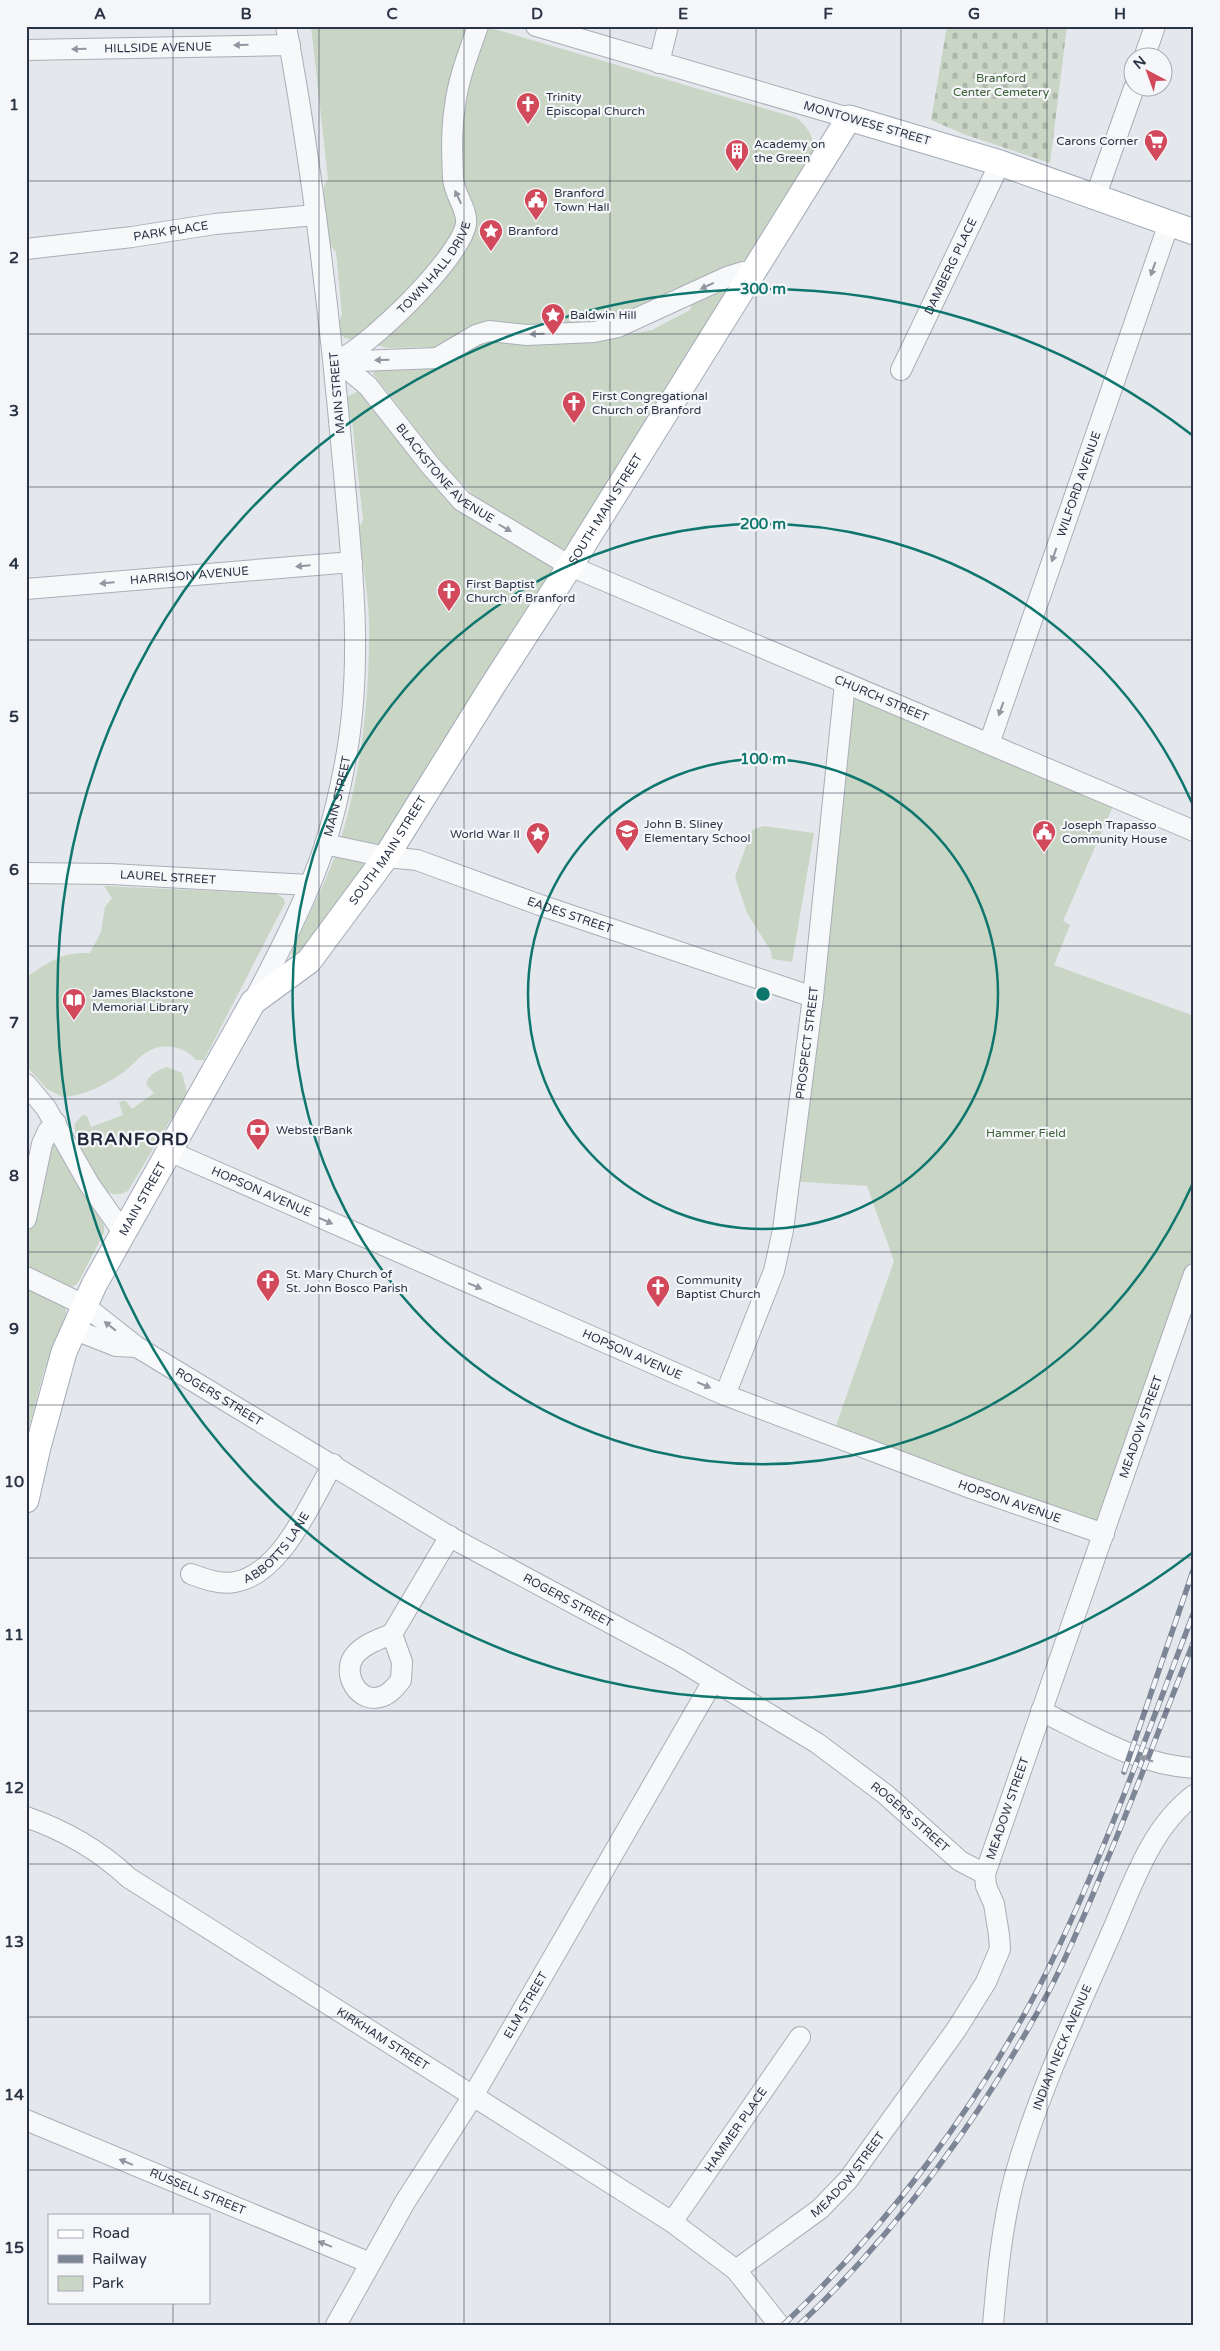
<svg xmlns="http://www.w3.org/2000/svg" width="1220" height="2351" font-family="'Varela Round',sans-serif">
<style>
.green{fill:#c9d6c5}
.cemetery{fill:url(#cemetery-stones)}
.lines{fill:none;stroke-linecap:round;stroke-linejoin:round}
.minor-casing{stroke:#a9aeb7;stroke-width:22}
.major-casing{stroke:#a3abb8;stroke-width:27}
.minor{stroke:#f7f8fa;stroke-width:20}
.major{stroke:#fff;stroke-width:25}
.rail-casing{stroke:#7d8696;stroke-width:5.5}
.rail{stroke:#f4f6f9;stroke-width:4;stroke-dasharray:11;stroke-linecap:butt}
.oneway{fill:#9196a0}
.grid{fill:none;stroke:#2b3445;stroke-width:1;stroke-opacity:0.55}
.ring{fill:none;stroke:#0f766e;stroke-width:2.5}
.labels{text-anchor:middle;stroke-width:4.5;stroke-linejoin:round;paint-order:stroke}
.street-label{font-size:12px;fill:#2b3445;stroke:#f4f6f9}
.park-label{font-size:12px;fill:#3f6138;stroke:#f4f6f9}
.poi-label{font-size:12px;fill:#2b3445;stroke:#f4f6f9;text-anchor:start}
.district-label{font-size:18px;font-weight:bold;letter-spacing:1px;fill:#1d2536;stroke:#f4f6f9}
.centre{fill:#0f766e;stroke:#f4f6f9;stroke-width:2.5}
.ring-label{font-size:15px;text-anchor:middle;font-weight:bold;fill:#0f766e;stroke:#f4f6f9;stroke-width:4.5;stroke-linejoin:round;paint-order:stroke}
.neatline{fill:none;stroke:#2b3445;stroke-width:2}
.grid-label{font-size:16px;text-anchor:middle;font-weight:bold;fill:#2b3445}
</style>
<defs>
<pattern id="cemetery-stones" width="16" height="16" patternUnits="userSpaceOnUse" patternTransform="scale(1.25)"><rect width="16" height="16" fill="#c9d6c5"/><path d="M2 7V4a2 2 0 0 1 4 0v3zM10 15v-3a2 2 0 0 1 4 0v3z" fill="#adb8ab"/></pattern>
</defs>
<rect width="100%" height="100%" fill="#e4e7ec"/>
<!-- green -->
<g class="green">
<path d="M 311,26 L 479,26 L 498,30 L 797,118 C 809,128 815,139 814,154 L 753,256 L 602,322 L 524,326 L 490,322 L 435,347 L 388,348 L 345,338 L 339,333 L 338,325 L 342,315 L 336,252 L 330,245 L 324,195 L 324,186 L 328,179 Z"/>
<polygon points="723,288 727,290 570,547 561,549 474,496 444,465 373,374 374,370 428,369 454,360 488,337 589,342 652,330 690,310 694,300"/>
<path d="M 357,392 L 362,392 L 403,441 L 554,569 L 378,845 L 300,957 L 294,959 L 291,953 C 306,920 324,887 336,853 C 361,780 370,698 369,621 C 368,589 361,559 359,528 L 363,520 L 352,421 L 346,409 L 347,397 Z"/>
<polygon points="845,683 1116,799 1063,921 1070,925 1054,965 1194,1016 1194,1274 1104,1534 833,1434 894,1261 867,1186 789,1181"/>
<polygon points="764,826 814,833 792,962 772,959 771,951 747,913 735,877 752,830"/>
<path d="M 104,886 L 276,894 L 283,898 L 285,903 L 204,1060 L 196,1060 C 185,1046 163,1042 147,1052 C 138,1057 132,1066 124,1072 C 106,1084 85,1096 63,1097 L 47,1089 L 26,1066 L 26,977 C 50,962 60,952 90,953 L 101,932 L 105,907 L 112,898 Z"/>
<path d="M 167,1067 L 182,1073 L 187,1092 L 128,1191 C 119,1195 113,1196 105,1190 C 97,1178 71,1138 75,1124 C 76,1121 80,1118 83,1115 L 87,1116 L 91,1127 L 123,1115 L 119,1103 L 122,1101 L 126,1101 L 132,1109 L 154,1093 L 146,1084 C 148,1075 158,1070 167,1067 Z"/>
<polygon points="53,1141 73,1178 104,1225 104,1233 80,1279 76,1285 69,1288 30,1271 26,1266 26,1243 48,1146"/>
<polygon points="26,1286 66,1307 66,1314 44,1371 26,1439"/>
</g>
<!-- cemetery -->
<polygon class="cemetery" points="947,26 1067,26 1050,163 966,135 931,120"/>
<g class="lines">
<!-- minor casing -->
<g class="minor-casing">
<g id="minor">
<polyline points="536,26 849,118"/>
<path id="s1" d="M 26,50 L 290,45"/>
<polyline points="1144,58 1155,26"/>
<polyline points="659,63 668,26"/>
<polyline points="1096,195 1134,88"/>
<path id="s2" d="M 26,249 L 132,237 L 215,224 L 316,215"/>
<path id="s3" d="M 338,360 C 370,346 460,258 466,224 C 468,209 454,195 453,178 C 452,154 451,130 455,106 C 458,79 469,52 478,26"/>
<path id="s4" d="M 334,362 L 351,372 L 368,386 L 430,465 L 462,501 L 570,566 L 1194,831"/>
<polyline points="334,362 437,358 476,335 489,331 527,335 594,332 618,327 727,277 743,272 753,273"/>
<path id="s5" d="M 901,370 L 1000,163"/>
<path id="s6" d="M 26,589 L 352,562"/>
<path id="s7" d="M 989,744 L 1169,223"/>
<path id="s8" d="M 325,844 L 386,857 L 417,860 L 540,905 L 813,997"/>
<path id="s9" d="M 26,873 L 111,874 L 310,885"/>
<path id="s10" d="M 254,1000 C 280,950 307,899 325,845 C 333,819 340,790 345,763 C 364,665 352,562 343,463 C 330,317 313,171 286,26"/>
<polyline points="26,1084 46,1108 89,1184 123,1232"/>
<path id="s11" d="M 169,1151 L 725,1395 L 965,1486 L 1104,1534"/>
<polyline points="26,1219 42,1144 48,1131 56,1123"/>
<path id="s12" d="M 26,1277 L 84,1305 L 137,1347 L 452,1538 L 679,1660 L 817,1743 L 885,1794 L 960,1861 L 985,1874"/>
<polyline points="73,1329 116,1346 137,1347"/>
<path id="s13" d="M 725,1395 L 774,1271 L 783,1230 L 813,997 L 845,683"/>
<path id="s14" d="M 191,1574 C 205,1579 220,1585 235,1582 C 282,1574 311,1501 333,1464"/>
<path d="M 392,1634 C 380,1639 364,1644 355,1655 C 340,1673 359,1706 383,1696 C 390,1694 396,1686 401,1680 L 402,1662 L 392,1634 L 450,1536"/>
<path d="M 1041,1711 C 1090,1735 1138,1765 1194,1768"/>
<path id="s15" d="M 26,1817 C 64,1830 100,1851 129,1878 L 672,2222 L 736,2270 L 779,2325"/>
<path id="s16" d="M 26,2120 L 370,2263"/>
<path id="s17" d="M 672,2222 L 800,2037"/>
<path id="s18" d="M 736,2270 L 820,2209 L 848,2180 L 956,2030 L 986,1982 L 1000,1949 L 999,1935 L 994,1904 L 986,1886 L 985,1874 C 1053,1674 1125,1474 1194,1274"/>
<path id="s19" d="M 336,2325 L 405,2202 L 473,2096 L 713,1681"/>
<path id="s20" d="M 993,2325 C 997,2276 1002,2226 1014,2179 C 1037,2095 1075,2016 1110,1936 C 1132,1887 1149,1829 1194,1795"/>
</g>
</g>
<!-- major casing -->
<g class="major-casing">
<g id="major">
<path id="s21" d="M 26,1500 L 38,1447 L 64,1352 L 94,1285 L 253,1002 L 309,961 L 386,857 L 493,685 L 570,566 L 849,118 L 1000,163 L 1194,232"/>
</g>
</g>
<!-- minor -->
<use href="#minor" class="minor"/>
<!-- major -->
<use href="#major" class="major"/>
<!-- rail casing -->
<g class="rail-casing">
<g id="rail">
<polyline points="1124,1772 1194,1568"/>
<path d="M 783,2325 C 887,2227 976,2109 1041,1983 C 1101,1865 1146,1736 1194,1612"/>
<path d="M 799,2325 C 900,2229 985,2112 1050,1989 C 1074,1943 1093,1894 1113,1846 C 1141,1778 1167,1709 1194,1641"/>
</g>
</g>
<!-- rail -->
<use href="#rail" class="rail"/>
</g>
<!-- one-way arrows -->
<defs><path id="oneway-solid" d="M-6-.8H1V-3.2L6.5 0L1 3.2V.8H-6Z" transform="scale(1.25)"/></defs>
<g class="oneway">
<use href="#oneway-solid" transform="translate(241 45) rotate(179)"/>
<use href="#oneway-solid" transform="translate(79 49) rotate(178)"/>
<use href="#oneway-solid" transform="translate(458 197) rotate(-115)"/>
<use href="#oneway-solid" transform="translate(1153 269) rotate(109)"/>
<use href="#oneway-solid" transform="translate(707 286) rotate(155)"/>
<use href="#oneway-solid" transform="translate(537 334) rotate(178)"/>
<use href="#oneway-solid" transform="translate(382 360) rotate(178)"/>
<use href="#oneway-solid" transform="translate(505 528) rotate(30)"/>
<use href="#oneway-solid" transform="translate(1054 555) rotate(109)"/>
<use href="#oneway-solid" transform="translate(303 566) rotate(175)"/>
<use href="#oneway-solid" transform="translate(107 583) rotate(175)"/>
<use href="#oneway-solid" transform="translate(1001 709) rotate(109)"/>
<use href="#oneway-solid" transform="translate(326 1221) rotate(24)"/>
<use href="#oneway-solid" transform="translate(475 1286) rotate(23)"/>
<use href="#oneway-solid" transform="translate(110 1326) rotate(-142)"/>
<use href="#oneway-solid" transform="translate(704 1385) rotate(23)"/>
<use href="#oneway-solid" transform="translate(1146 1759) rotate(-161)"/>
<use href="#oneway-solid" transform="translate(126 2162) rotate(-158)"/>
<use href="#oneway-solid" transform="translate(325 2244) rotate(-158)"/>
</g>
<!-- grid -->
<path class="grid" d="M 173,26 L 173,2215M 319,26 L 319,2325M 464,26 L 464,2325M 610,26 L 610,2325M 756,26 L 756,2325M 901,26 L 901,2325M 1047,26 L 1047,2325M 26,181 L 1194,181M 26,334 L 1194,334M 26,487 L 1194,487M 26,640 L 1194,640M 26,793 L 1194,793M 26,946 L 1194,946M 26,1099 L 1194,1099M 26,1252 L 1194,1252M 26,1405 L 1194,1405M 26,1558 L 1194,1558M 26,1711 L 1194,1711M 26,1864 L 1194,1864M 26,2017 L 1194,2017M 26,2170 L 1194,2170M 173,2302 L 173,2325"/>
<!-- distance rings -->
<g class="ring">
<circle cx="763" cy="994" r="235"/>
<path d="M1192 1185A470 470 0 1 1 1192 803"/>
<path d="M1192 1553A705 705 0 1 1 1192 435"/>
</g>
<!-- icons -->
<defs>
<g id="church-pin" transform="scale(1.25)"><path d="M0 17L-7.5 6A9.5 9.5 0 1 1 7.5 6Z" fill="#d1495b" stroke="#f4f6f9"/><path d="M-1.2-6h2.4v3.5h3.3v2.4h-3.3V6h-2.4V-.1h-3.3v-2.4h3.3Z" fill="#fff"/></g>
<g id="supermarket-pin" transform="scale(1.25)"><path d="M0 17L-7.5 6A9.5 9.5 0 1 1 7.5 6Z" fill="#d1495b" stroke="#f4f6f9"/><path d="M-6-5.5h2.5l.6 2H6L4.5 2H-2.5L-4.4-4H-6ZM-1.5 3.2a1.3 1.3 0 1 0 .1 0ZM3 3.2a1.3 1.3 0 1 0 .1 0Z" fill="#fff"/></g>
<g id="building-pin" transform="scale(1.25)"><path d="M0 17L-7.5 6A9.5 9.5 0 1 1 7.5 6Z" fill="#d1495b" stroke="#f4f6f9"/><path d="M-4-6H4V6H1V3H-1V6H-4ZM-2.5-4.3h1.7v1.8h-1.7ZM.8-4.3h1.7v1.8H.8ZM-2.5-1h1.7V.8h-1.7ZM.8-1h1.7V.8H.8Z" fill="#fff"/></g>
<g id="civic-pin" transform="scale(1.25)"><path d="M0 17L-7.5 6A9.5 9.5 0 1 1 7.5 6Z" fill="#d1495b" stroke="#f4f6f9"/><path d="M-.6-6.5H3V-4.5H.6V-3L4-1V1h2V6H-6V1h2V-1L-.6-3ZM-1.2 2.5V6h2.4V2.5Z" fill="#fff"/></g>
<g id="sight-pin" transform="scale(1.25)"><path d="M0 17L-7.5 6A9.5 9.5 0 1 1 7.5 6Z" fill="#d1495b" stroke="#f4f6f9"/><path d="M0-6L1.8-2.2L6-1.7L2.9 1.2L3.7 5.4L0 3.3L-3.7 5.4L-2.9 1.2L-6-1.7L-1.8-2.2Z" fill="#fff"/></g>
<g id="school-pin" transform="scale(1.25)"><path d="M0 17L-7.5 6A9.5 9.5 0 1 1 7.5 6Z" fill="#d1495b" stroke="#f4f6f9"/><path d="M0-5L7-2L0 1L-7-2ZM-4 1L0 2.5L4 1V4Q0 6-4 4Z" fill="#fff"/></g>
<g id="library-pin" transform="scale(1.25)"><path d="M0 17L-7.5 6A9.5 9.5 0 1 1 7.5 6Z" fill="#d1495b" stroke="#f4f6f9"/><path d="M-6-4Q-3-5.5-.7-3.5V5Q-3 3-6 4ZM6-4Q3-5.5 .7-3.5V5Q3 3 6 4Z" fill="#fff"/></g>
<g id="bank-pin" transform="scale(1.25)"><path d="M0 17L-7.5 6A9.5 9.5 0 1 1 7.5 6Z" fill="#d1495b" stroke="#f4f6f9"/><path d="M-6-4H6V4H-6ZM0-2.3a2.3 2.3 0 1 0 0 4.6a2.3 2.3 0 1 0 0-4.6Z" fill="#fff"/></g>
</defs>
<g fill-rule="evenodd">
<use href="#church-pin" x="528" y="104"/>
<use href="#supermarket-pin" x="1156" y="141"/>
<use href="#building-pin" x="737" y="151"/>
<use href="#civic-pin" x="536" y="200"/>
<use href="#sight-pin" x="491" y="231"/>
<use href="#sight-pin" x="553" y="315"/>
<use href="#church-pin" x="574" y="403"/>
<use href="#church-pin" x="449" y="591"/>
<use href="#school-pin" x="627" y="831"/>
<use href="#civic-pin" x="1044" y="832"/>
<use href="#sight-pin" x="538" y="834"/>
<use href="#library-pin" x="74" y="1000"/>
<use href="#bank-pin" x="258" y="1130"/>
<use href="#church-pin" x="268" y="1281"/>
<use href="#church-pin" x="658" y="1287"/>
</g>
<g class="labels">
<!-- street labels -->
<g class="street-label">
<text dy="4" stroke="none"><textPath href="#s1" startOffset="132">HILLSIDE AVENUE</textPath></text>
<text transform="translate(867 123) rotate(16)" y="4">MONTOWESE STREET</text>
<text dy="4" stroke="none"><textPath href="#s2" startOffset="146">PARK PLACE</textPath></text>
<text dy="4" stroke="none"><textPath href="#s3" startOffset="135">TOWN HALL DRIVE</textPath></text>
<text dy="4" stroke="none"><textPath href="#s5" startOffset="115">DAMBERG PLACE</textPath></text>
<text transform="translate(337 393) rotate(-95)" y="4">MAIN STREET</text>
<text dy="4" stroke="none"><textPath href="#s4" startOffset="159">BLACKSTONE AVENUE</textPath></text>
<text dy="4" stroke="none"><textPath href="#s7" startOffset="275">WILFORD AVENUE</textPath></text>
<text dy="4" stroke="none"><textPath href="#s21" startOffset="1161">SOUTH MAIN STREET</textPath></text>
<text dy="4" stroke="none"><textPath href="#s6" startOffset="164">HARRISON AVENUE</textPath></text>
<text dy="4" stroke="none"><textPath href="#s4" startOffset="655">CHURCH STREET</textPath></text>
<text dy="4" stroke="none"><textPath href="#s10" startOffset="221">MAIN STREET</textPath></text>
<text dy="4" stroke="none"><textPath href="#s21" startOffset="756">SOUTH MAIN STREET</textPath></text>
<text dy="4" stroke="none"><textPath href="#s9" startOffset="142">LAUREL STREET</textPath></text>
<text dy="4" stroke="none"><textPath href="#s8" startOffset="256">EADES STREET</textPath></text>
<text dy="4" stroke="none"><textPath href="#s13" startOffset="364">PROSPECT STREET</textPath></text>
<text dy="4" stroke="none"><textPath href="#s11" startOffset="101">HOPSON AVENUE</textPath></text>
<text dy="4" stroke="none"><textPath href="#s21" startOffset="325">MAIN STREET</textPath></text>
<text dy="4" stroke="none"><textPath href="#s11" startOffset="506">HOPSON AVENUE</textPath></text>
<text dy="4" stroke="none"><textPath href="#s12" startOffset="228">ROGERS STREET</textPath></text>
<text dy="4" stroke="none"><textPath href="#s18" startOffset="972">MEADOW STREET</textPath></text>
<text dy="4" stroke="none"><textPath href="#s11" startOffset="911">HOPSON AVENUE</textPath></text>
<text dy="4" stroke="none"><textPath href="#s14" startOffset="101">ABBOTTS LANE</textPath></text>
<text dy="4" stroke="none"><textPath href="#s12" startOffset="632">ROGERS STREET</textPath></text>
<text dy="4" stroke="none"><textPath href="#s18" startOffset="568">MEADOW STREET</textPath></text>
<text dy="4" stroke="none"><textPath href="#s12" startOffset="1038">ROGERS STREET</textPath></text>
<text dy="4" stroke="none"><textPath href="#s19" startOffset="372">ELM STREET</textPath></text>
<text dy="4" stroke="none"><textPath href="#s15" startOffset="421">KIRKHAM STREET</textPath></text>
<text dy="4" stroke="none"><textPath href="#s20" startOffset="288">INDIAN NECK AVENUE</textPath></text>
<text dy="4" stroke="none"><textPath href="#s17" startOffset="112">HAMMER PLACE</textPath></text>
<text dy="4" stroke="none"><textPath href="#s18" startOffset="148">MEADOW STREET</textPath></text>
<text dy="4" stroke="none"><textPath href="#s16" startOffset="186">RUSSELL STREET</textPath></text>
</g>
<!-- park labels -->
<g class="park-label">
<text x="1001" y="82">Branford<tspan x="1001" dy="14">Center Cemetery</tspan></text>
<text x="1026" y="1137">Hammer Field</text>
</g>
<!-- poi labels -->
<g class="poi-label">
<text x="546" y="101">Trinity<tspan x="546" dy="14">Episcopal Church</tspan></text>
<text x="1138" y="145" text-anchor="end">Carons Corner</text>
<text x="754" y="148">Academy on<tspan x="754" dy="14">the Green</tspan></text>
<text x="554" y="197">Branford<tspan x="554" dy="14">Town Hall</tspan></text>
<text x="508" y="235">Branford</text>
<text x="570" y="319">Baldwin Hill</text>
<text x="592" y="400">First Congregational<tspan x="592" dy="14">Church of Branford</tspan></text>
<text x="466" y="588">First Baptist<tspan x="466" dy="14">Church of Branford</tspan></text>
<text x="644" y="828">John B. Sliney<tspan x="644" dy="14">Elementary School</tspan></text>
<text x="1062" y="829">Joseph Trapasso<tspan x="1062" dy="14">Community House</tspan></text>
<text x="520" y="838" text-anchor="end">World War II</text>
<text x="92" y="997">James Blackstone<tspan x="92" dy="14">Memorial Library</tspan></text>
<text x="276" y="1134">WebsterBank</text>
<text x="286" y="1278">St. Mary Church of<tspan x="286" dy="14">St. John Bosco Parish</tspan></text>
<text x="676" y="1284">Community<tspan x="676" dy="14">Baptist Church</tspan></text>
</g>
<!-- district labels -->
<g class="district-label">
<text x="133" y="1145">BRANFORD</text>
</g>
</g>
<circle cx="763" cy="994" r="8" class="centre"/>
<g class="ring-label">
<text x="763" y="294">300 m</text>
<text x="763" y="529">200 m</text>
<text x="763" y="764">100 m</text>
</g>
<!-- border -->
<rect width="1220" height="2351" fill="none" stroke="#f4f6f9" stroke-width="55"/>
<!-- legend -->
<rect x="48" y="2214" width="162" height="90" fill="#f4f6f9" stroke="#a4a8b1"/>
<rect x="58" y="2230" width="25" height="8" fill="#ffffff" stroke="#a4a8b1"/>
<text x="92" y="2238" font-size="15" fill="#2b3445">Road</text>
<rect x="58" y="2255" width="25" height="8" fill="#7d8696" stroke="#a4a8b1"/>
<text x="92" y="2264" font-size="15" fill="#2b3445">Railway</text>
<rect x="58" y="2276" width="25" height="15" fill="#c9d6c5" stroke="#a4a8b1"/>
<text x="92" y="2288" font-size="15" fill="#2b3445">Park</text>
<!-- north arrow -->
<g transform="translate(1148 72) rotate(319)"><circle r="24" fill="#f4f6f9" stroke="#a4a8b1"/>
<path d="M0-4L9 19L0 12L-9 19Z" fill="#d1495b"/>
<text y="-8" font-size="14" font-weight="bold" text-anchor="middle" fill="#2b3445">N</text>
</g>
<rect x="28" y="28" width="1164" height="2296" class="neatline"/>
<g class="grid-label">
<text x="100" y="19">A</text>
<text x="246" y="19">B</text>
<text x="392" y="19">C</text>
<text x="537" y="19">D</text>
<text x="683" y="19">E</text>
<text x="828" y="19">F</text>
<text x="974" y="19">G</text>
<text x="1120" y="19">H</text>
<text x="14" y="110">1</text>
<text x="14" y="263">2</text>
<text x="14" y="416">3</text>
<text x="14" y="569">4</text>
<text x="14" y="722">5</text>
<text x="14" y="875">6</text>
<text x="14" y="1028">7</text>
<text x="14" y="1181">8</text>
<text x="14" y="1334">9</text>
<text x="14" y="1487">10</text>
<text x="14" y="1640">11</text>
<text x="14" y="1793">12</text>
<text x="14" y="1947">13</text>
<text x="14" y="2100">14</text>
<text x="14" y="2253">15</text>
</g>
</svg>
